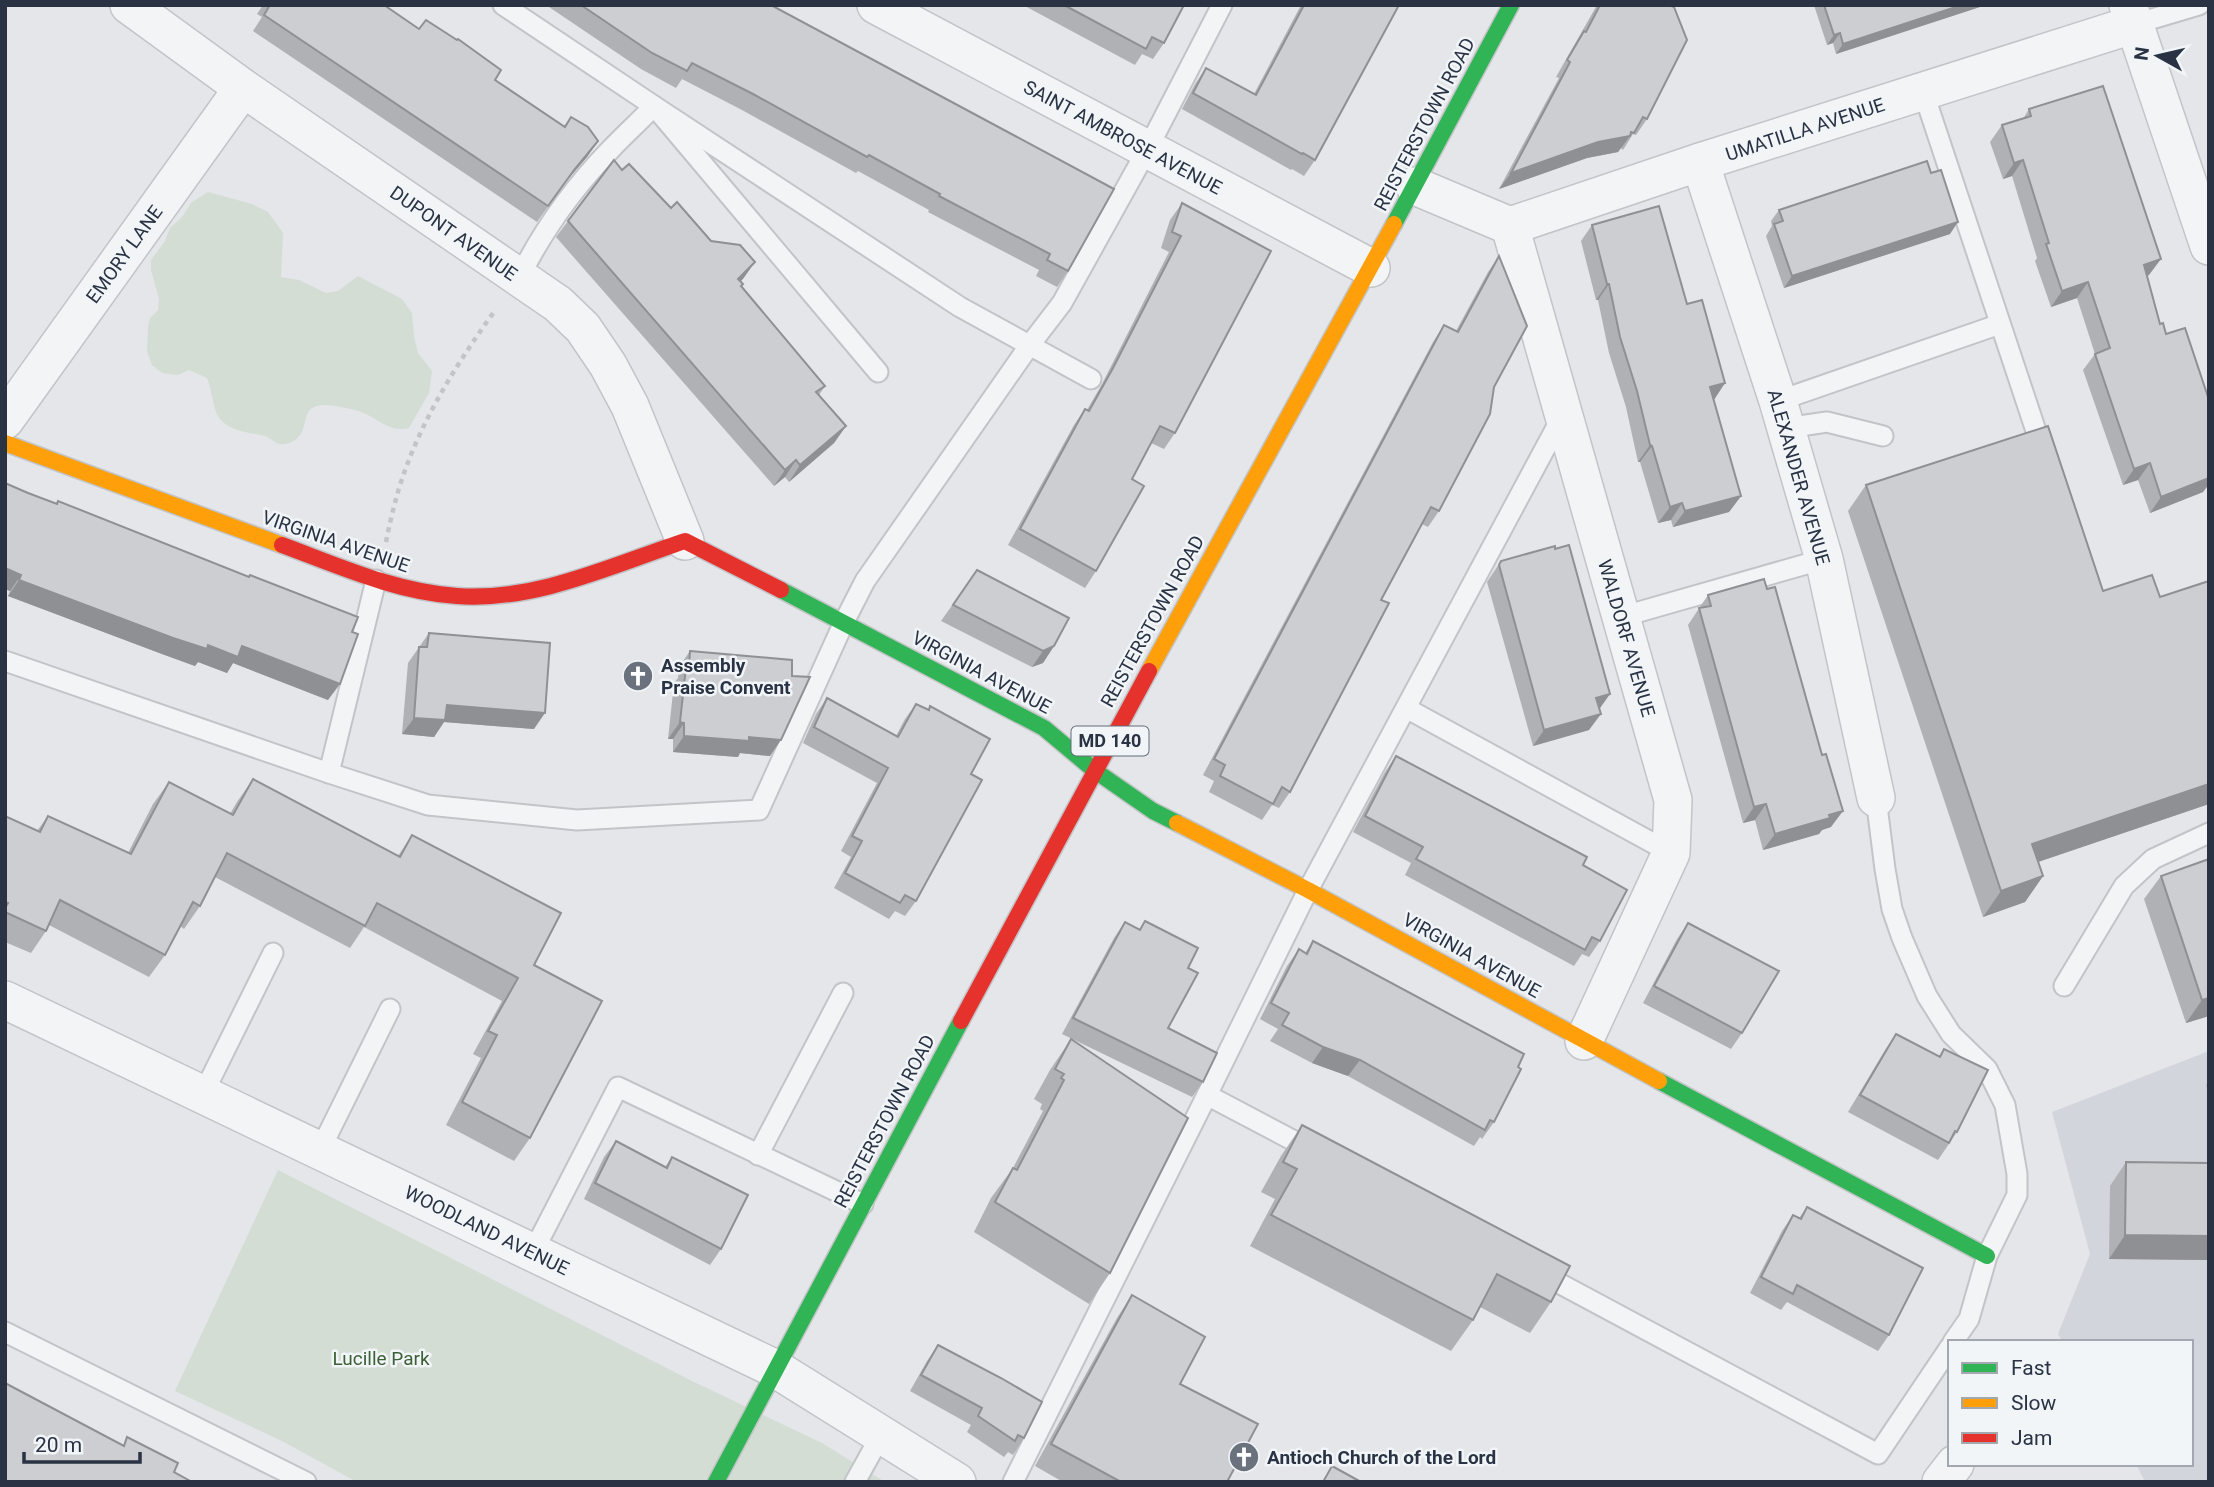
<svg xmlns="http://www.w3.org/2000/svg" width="2214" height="1487" font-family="Roboto,sans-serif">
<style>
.built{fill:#d2d6dc}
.green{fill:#d4ddd4}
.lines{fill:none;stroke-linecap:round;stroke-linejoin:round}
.lane-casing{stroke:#c2c4c7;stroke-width:23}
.street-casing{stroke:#c2c4c7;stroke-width:40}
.fast-casing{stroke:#c2c4c7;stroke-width:19}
.slow-casing{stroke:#c2c4c7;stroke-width:19}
.jam-casing{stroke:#c2c4c7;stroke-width:19}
.path{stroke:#c3c4c9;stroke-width:4.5;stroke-dasharray:5 5;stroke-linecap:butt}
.lane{stroke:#f3f4f6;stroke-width:19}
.street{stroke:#f3f4f6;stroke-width:37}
.fast{stroke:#30b455;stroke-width:16}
.slow{stroke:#ff9f0a;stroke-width:16}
.jam{stroke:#e5322d;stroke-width:16}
.wall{fill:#afb1b5}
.shaded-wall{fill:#8f9093}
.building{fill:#ccced2;stroke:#8f9093;stroke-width:2}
.labels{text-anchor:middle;stroke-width:5;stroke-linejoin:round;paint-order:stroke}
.shield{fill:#f2f5f8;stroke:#656d7a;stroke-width:2}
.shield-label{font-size:18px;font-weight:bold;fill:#293344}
.street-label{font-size:19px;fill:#293344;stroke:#f2f5f8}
.poi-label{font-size:19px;font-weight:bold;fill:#293344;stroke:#f2f5f8;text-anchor:start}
.park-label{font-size:19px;fill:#3d6136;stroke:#f2f5f8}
</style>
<rect width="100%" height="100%" fill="#e4e6e9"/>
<!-- built -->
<polygon class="built" points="2209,1051 2209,1482 2145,1482 2136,1464 2191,1464 2191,1342 2063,1342 2058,1334 2090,1254 2052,1112"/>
<!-- green -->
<g class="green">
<path d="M 208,192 L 252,204 L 268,212 L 283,233 L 281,277 L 299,280 L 326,293 L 338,291 L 358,276 L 402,299 L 412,313 L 414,336 L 418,353 L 432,371 L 429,393 L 409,428 C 390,433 380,420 364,413 C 354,409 338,406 327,405 C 297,404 312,428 295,440 C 291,443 284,445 279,444 C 274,442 270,438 265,436 C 249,432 231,432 220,419 C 213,411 212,389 207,378 L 189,370 L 178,375 L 162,373 L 152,365 L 147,351 L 148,327 L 150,318 L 158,310 L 159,299 L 151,270 L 151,260 L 165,241 L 170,228 L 182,217 L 192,202 Z"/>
<polygon points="278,1170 694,1382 822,1443 885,1482 357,1482 282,1441 175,1391"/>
</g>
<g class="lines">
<!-- lane casing -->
<g class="lane-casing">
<g id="lane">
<polyline points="503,5 654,106 878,372"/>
<polyline points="2135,24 2199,5"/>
<polyline points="1923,91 2043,452"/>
<path d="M 519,278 C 543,230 574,187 611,149 C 625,134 640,121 654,106 L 960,307 L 1091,379"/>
<polyline points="1778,401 2000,324"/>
<polyline points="1786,428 1827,422 1883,436"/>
<polyline points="1621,617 1824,559"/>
<polyline points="5,661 329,773 428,805 577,820 759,810 844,622 865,581 1029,346 1062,303 1147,150 1222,5"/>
<polyline points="1406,708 1671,853"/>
<polyline points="329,773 376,580"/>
<polyline points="1876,798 1885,869 1892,909 1902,938 1927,996 1951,1034 1987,1069 2005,1105 2017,1174 2017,1195 1987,1256 1969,1319 1953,1342"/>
<polyline points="2064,986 2124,886 2153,859 2209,833"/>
<polyline points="203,1094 273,953"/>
<polyline points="320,1150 390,1009"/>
<polyline points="1313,1151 1207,1095 1308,890 1563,415"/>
<polyline points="758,1155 843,993"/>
<polyline points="533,1252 618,1087 863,1204"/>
<polyline points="1540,1273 1878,1454 1950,1347"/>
<polyline points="5,1332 306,1482"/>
<polyline points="855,1482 881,1435"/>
<polyline points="1013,1482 1207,1095"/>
</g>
</g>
<!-- street casing -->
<g class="street-casing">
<g id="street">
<polyline points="129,5 243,88 558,304 583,328 608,365 630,406 685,541"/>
<polyline points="876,5 1371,268"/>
<polyline points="2128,5 2209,246"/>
<polyline points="1700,162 1778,401 1824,559 1876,798"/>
<polyline points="1415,186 1510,226 1700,162 2135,24"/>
<polyline points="1510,226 1673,800 1671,853 1584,1041"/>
<polyline points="5,420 243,88"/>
<polyline points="5,1000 776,1369 957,1482"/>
<polyline points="1941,1482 1955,1464"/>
</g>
</g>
<!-- fast casing -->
<g class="fast-casing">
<g id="fast">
<polyline points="1394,224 1511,5"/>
<polyline points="781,590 1044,728 1094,770 1153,811 1177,823"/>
<polyline points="1659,1081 1987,1256"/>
<polyline points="716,1482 961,1021"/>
</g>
</g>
<!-- slow casing -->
<g class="slow-casing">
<g id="slow">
<polyline points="5,443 282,545"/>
<polyline points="1149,671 1394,224"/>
<polyline points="1177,823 1308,890 1659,1081"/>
</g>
</g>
<!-- jam casing -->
<g class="jam-casing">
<g id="jam">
<path d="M 282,545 C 339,566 396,592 457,596 C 535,602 613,565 685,541 L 781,590"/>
<polyline points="961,1021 1149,671"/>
</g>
</g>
<!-- path -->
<path class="path" d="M 386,542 C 389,526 393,510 397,495 C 417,426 455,366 496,309"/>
<!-- lane -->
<use href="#lane" class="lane"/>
<!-- street -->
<use href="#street" class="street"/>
<!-- fast -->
<use href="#fast" class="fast"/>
<!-- slow -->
<use href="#slow" class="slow"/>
<!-- jam -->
<use href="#jam" class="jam"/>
</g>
<!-- wall -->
<g class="wall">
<polygon points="263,5 384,5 564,126 571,117 598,141 587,157 562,186 537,222 253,31 262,17 257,14"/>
<polygon points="546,5 771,5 1114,189 1068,271 1057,287 1036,276 1039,270 928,212 929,210 858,171 856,173 742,110 682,79 676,88 641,69"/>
<polygon points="1023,5 1184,5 1164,43 1153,59 1142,54 1135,65"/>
<polygon points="1301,5 1399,5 1315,160 1304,176 1292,169 1291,170 1182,109 1195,84 1206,68 1254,94"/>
<polygon points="1597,5 1669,5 1647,119 1636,135 1633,134 1623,150 1621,148 1618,152 1587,158 1499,189 1559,78 1556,77"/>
<polygon points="1814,5 1986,5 1836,54 1833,43 1827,45"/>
<polygon points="2029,109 2149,275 2147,276 2160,324 2209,400 2209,484 2203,492 2150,513 2138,480 2123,485 2083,370 2095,354 2077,298 2051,307 2035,261 2037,258 2012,176 2003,179 1990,142 2002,125 2023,119"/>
<polygon points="622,170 671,208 711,241 755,262 740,282 741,286 825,386 819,395 846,426 834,443 789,482 785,477 774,486 556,237 568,221"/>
<polygon points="1182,203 1175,433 1164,449 1151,443 1132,479 1096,571 1085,588 1008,545 1074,425 1085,409 1087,410 1102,384 1169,252 1161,248 1170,220"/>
<polygon points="1779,210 1950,234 1784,288 1766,236 1772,226 1771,221"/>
<polygon points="1592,225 1714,400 1741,496 1729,512 1673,527 1671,520 1658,523 1640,462 1638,462 1626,407 1609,353 1598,300 1596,300 1581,241"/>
<polygon points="1499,256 1494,387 1439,511 1428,527 1422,524 1381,600 1290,792 1279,808 1272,805 1262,820 1209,792 1214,781 1203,775 1433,342 1444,325 1456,331 1488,272"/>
<polygon points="5,483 28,493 56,504 58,501 352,632 328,700 233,663 227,673 198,662 195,666 162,654 8,596 10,591 5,589"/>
<polygon points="1866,485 2103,591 2160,597 2209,581 2209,804 2038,862 2043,876 2025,902 1983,917 1848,511"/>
<polygon points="1501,561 1599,709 1589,730 1533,746 1487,582"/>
<polygon points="977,570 1054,646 1043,663 1032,667 941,621"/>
<polygon points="1708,595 1831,827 1822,830 1819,834 1763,850 1755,820 1743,823 1688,625"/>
<polygon points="429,633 534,729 444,722 434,737 402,734 408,663"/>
<polygon points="690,651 770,756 740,753 738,757 673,752 673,739 668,739 674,683 678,678 679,667"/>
<polygon points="827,698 896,736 905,719 916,704 928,710 930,706 971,774 916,901 905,916 895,911 889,919 834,888 851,857 841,851 877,783 803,743 816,714"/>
<polygon points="1396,756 1583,865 1600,941 1589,957 1582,954 1574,966 1405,875 1411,863 1353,832 1385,772"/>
<polygon points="253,779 398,856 412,835 534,965 530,1138 514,1161 446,1125 481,1058 473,1054 502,1001 364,927 350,948 215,877 200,906 184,929 180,926 165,955 149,977 49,925 46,931 31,953 5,942 5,816 37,831 48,816 128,853 153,804 169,782 230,814 237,802"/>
<polygon points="2209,859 2209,1016 2186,1023 2144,899 2161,876"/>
<polygon points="1145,921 1188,968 1168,1028 1203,1082 1192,1097 1062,1034 1114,938 1125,922 1139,930"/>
<polygon points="1688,923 1742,1033 1731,1049 1643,1003 1677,939"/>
<polygon points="1313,941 1518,1067 1494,1122 1482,1139 1480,1137 1474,1146 1348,1076 1312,1063 1270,1041 1278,1029 1260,1019 1287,966 1299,949 1305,953"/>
<polygon points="1896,1034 1939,1056 1944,1049 1957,1132 1938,1160 1848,1112 1885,1050"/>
<polygon points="1071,1039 1110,1273 1089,1304 974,1232 991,1198 1013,1168 1043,1111 1040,1109 1042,1104 1034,1099 1050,1070"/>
<polygon points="2209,1081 2209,1093 2206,1085"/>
<polygon points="1302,1125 1551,1302 1530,1333 1480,1307 1473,1320 1451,1351 1250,1246 1275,1199 1261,1192 1281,1156"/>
<polygon points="616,1141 665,1167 672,1157 721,1249 710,1265 584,1199 604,1157"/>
<polygon points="2126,1162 2209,1163 2209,1260 2109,1259 2110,1186"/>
<polygon points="1807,1207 1889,1335 1878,1351 1787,1302 1781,1310 1750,1293 1782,1231 1793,1215 1799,1218"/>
<polygon points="1132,1295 1180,1384 1227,1482 1063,1482 1035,1466 1117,1318"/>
<polygon points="938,1345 1024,1438 1013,1455 1008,1452 1004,1457 967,1432 971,1425 910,1391 927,1361"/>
</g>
<!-- shaded-wall -->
<g class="shaded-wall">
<polygon points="1962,5 1986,5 1836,54 1843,44"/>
<polygon points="1840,33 1833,43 1827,45 1834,35"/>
<polygon points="1630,136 1618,152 1587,158 1499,189 1511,173 1598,142"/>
<polygon points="598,141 587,157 562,186 537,222 574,170"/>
<polygon points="2023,160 2012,176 2003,179 2014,163"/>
<polygon points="1958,222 1950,234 1784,288 1792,276"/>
<polygon points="2161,259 2149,275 2132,281 2144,265"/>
<polygon points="755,262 743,279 726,295 738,279"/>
<polygon points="2088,282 2077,298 2051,307 2062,291"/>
<polygon points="1607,284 1609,284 1598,300 1596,300"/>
<polygon points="1725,383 1714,400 1710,387"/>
<polygon points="846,426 834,443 789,482 800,465"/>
<polygon points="1650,445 1652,446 1640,462 1638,462"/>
<polygon points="796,460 785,477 774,486 785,470"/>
<polygon points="2150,463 2138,480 2123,485 2134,469"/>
<polygon points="2209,475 2209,484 2203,492 2150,513 2161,497"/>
<polygon points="1741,496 1729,512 1673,527 1685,511"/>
<polygon points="1682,503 1671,520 1658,523 1670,507"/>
<polygon points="5,568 21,575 10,591 5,589"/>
<polygon points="19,580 208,645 242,646 340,684 328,700 233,663 227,673 198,662 195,666 162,654 8,596"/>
<polygon points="1054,646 1043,663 1032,667 1043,651"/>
<polygon points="1610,694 1598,711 1596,698"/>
<polygon points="447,705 545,713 534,729 444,722 434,737 402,734 414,718"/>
<polygon points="1601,714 1589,730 1533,746 1544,730"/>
<polygon points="680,722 684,723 673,739 668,739"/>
<polygon points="684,736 749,737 781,740 770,756 740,753 738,757 673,752"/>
<polygon points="2209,784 2209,804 2014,870 2032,844"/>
<polygon points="1766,804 1755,820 1743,823 1754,807"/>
<polygon points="1843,811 1831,827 1822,830 1819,834 1763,850 1775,834"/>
<polygon points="2043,876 2025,902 1983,917 2001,891"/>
<polygon points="2209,998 2209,1016 2186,1023 2202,1000"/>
<polygon points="1323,1047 1360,1060 1348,1076 1312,1063"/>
<polygon points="2125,1235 2209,1236 2209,1260 2109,1259"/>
</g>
<!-- building -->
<g class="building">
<polygon points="270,5 384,5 419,29 426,20 457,40 458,39 501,70 495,80 565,127 571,117 588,127 598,141 574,170 548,206 264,15"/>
<polygon points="581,5 771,5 1114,189 1068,271 1047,260 1050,254 939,196 940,194 869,155 867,157 753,94 692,63 687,71 652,53"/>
<polygon points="1064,5 1184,5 1164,43 1152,37 1146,49"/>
<polygon points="1304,5 1399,5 1315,160 1303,153 1302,154 1193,93 1206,68 1256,95"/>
<polygon points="1600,5 1669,5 1674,7 1687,40 1647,119 1643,117 1634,133 1631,132 1630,136 1598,142 1511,173 1570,62 1567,60 1584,31 1586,32"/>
<polygon points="1824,5 1962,5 1843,44 1840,33 1834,35"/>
<polygon points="2103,86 2161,259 2144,265 2160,324 2163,323 2166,334 2185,328 2209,400 2209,478 2161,497 2150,463 2134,469 2095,354 2110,348 2088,282 2062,291 2046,244 2049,243 2023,160 2014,163 2002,125 2031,116 2029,109"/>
<polygon points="614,160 622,170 629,164 671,208 677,202 711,241 740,245 755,262 738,279 743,284 741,286 825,386 816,392 846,426 800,465 796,460 785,470 568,221"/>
<polygon points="1927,161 1931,173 1941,170 1958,222 1792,276 1774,224 1783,221 1779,210"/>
<polygon points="1182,203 1271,251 1175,433 1160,426 1132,479 1144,486 1096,571 1020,529 1085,409 1089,411 1113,368 1181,236 1172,232"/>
<polygon points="1659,206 1687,304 1702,300 1725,383 1710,387 1741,496 1685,511 1682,503 1670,507 1652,446 1650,445 1637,391 1620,337 1609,284 1607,284 1592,225"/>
<polygon points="1499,256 1527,326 1494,387 1490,414 1439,511 1431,507 1381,600 1389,603 1290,792 1282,787 1273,804 1220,776 1225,765 1214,759 1444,325 1458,332"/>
<polygon points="2048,426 2103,591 2152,575 2160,597 2209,581 2209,784 2032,844 2043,876 2001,891 1866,485"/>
<polygon points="5,483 28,493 57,504 58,501 249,577 250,575 358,617 352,632 358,634 340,684 242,646 238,657 208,645 207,649 173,638 19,580 21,575 5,568"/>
<polygon points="1569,545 1610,694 1596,698 1601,714 1544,730 1499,565 1501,561 1555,546 1555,549"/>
<polygon points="977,570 1069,618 1054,646 1043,651 953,605"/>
<polygon points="1764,579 1767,589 1775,587 1822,755 1826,754 1843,811 1829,815 1830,818 1775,834 1766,804 1754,807 1699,608 1711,606 1708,595"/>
<polygon points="429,633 550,643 545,713 447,705 445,720 414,718 419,647 427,647"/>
<polygon points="690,651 792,660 792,676 810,677 781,740 749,737 749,741 684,736 684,723 680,722 686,667 689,667"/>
<polygon points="827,698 898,737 916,704 929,710 930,706 990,739 971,774 982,780 916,901 905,895 900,903 845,873 862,841 852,836 888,768 814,727"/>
<polygon points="1396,756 1587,857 1583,865 1627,890 1600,941 1592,937 1585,950 1416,859 1423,847 1365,816"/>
<polygon points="253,779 400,857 412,835 561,913 534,965 602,1001 530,1138 462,1102 497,1035 488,1031 518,978 377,903 365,926 227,853 200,906 193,902 165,955 60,900 46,931 5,912 5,908 8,903 5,902 5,816 40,832 48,816 131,854 169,782 233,815"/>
<polygon points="2209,859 2209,998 2202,1000 2161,876"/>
<polygon points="1145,921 1198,948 1188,968 1198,973 1168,1028 1217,1053 1203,1082 1073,1018 1125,922 1140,930"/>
<polygon points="1688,923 1779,971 1742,1033 1654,986"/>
<polygon points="1313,941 1524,1054 1518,1067 1521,1069 1494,1122 1490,1120 1485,1130 1360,1060 1323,1047 1282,1025 1289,1013 1271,1003 1299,949 1307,954"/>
<polygon points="1896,1034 1940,1057 1944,1049 1988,1070 1957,1132 1955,1131 1949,1143 1860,1095"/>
<polygon points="1071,1039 1188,1118 1110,1273 995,1202 1013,1168 1017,1170 1064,1080 1061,1078 1064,1074 1055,1069"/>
<polygon points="1302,1125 1570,1266 1551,1302 1497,1274 1473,1320 1271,1215 1297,1169 1283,1162"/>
<polygon points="616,1141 667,1168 672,1157 748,1195 721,1249 595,1183"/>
<polygon points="2126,1162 2209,1163 2209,1236 2125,1235"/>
<polygon points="1807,1207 1923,1268 1889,1335 1797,1285 1793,1294 1761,1277 1793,1215 1801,1219"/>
<polygon points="1132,1295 1205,1337 1180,1384 1258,1424 1227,1482 1121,1482 1051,1444"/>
<polygon points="938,1345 1001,1378 1042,1402 1024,1438 1018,1435 1015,1441 978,1416 982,1408 921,1375"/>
<polygon points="5,1383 124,1446 127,1437 178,1463 174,1472 192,1482 5,1482"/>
<polygon points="1332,1466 1361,1482 1323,1482"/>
</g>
<!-- icons -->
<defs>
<g id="church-disc" transform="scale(1.575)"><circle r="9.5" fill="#6a727e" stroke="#f2f5f8"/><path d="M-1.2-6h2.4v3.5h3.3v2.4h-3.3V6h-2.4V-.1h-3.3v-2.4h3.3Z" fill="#fff"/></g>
</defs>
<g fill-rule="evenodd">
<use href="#church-disc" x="638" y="676"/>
<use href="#church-disc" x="1244" y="1457"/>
</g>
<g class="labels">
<!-- shield labels -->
<rect class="shield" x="1071.5" y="726.5" width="77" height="29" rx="5"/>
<g class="shield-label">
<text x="1110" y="747">MD 140</text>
</g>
<!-- street labels -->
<g class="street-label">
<text transform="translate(1424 124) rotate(-62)" y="7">REISTERSTOWN ROAD</text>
<text transform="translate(1805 129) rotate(-18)" y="7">UMATILLA AVENUE</text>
<text transform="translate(1123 137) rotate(28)" y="7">SAINT AMBROSE AVENUE</text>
<text transform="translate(454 233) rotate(35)" y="7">DUPONT AVENUE</text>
<text transform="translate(124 254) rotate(-54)" y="7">EMORY LANE</text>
<text transform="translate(1799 477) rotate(74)" y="7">ALEXANDER AVENUE</text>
<text transform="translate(336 541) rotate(19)" y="7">VIRGINIA AVENUE</text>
<text transform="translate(1152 621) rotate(-61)" y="7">REISTERSTOWN ROAD</text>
<text transform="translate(1627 638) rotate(74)" y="7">WALDORF AVENUE</text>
<text transform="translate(982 672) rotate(28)" y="7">VIRGINIA AVENUE</text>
<text transform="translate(1472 955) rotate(29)" y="7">VIRGINIA AVENUE</text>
<text transform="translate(884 1121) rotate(-62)" y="7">REISTERSTOWN ROAD</text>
<text transform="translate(487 1230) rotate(26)" y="7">WOODLAND AVENUE</text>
</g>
<!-- poi labels -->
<g class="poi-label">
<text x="661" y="672">Assembly<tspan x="661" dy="22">Praise Convent</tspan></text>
<text x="1267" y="1464">Antioch Church of the Lord</text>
</g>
<!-- park labels -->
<g class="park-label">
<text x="381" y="1365">Lucille Park</text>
</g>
</g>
<!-- border -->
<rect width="2214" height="1487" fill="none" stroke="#293344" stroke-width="14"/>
<!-- legend -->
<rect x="1948" y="1340" width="245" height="126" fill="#f2f5f8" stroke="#a2a7b0" stroke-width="2"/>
<rect x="1962" y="1363" width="35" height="10" fill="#30b455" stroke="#a2a7b0" stroke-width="2"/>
<text x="2011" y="1375" font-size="21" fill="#293344">Fast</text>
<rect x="1962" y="1398" width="35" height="10" fill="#ff9f0a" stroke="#a2a7b0" stroke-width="2"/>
<text x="2011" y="1410" font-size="21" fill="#293344">Slow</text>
<rect x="1962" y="1433" width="35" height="10" fill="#e5322d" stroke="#a2a7b0" stroke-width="2"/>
<text x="2011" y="1445" font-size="21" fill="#293344">Jam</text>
<!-- north arrow -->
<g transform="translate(2158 56) rotate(278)" stroke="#f2f5f8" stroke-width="5" paint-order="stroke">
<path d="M0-5L12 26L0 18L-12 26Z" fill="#293344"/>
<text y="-10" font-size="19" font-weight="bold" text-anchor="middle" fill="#293344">N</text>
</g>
<!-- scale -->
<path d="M24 1452v10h116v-10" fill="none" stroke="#293344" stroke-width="3.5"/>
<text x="35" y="1452" font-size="21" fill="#293344" stroke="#f2f5f8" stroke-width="5" paint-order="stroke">20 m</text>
</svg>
